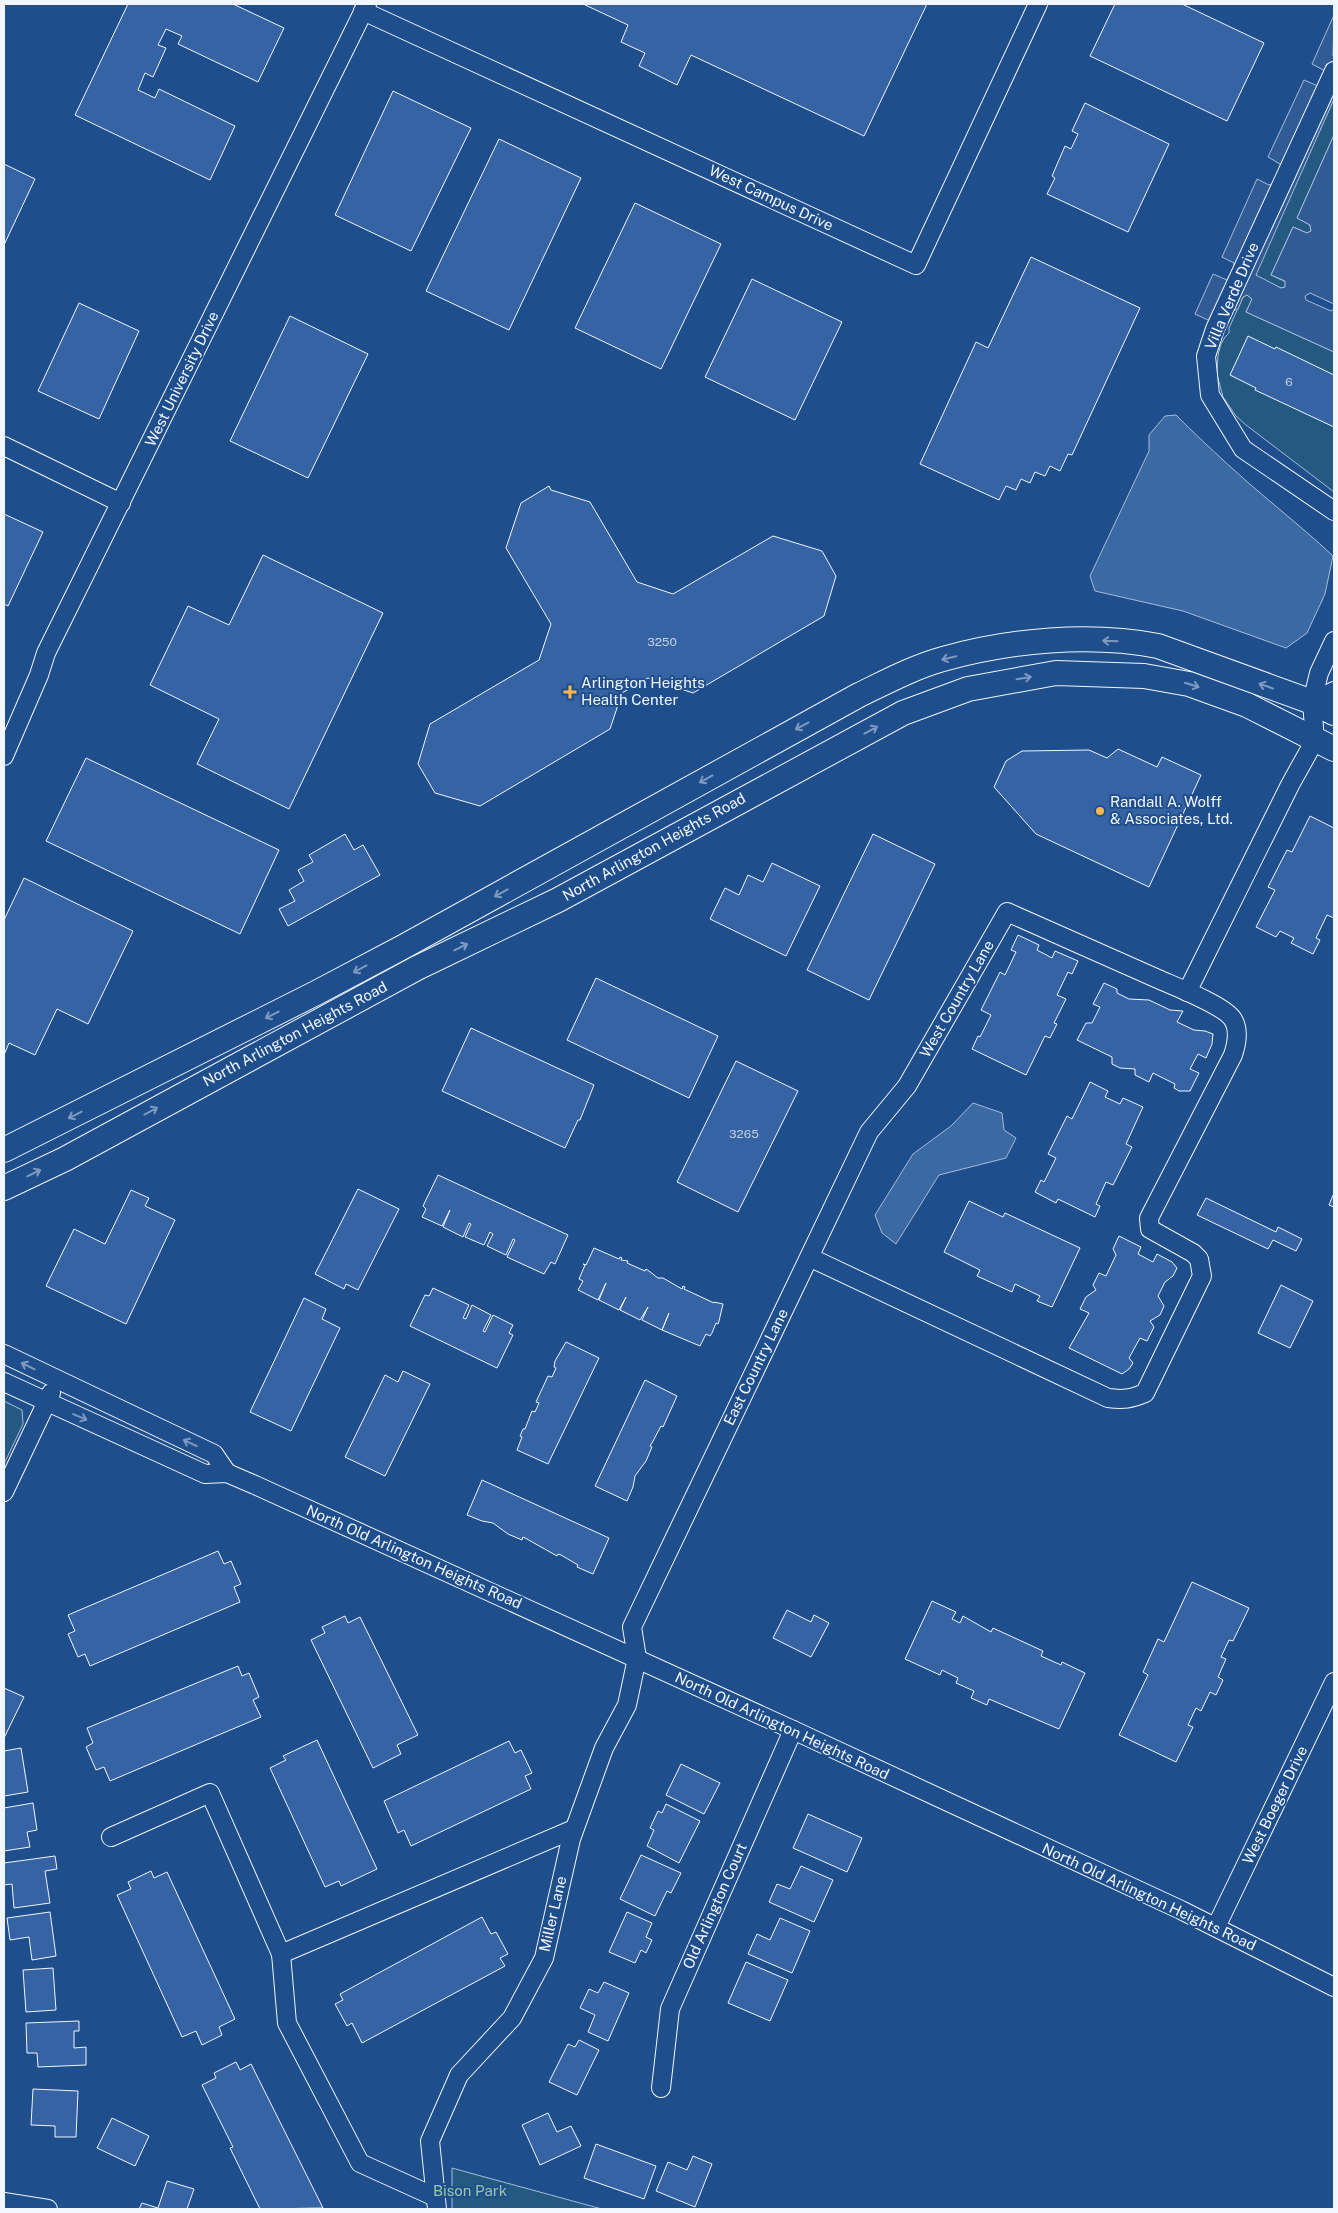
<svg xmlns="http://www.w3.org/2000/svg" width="1338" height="2213" font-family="'Public Sans',sans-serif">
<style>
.green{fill:#245a82;stroke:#a8bbd7}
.parking{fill:#305b95;stroke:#a8bbd7}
.water{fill:#3b69a3;stroke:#a8bbd7}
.building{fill:#3563a3;stroke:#f2f6ff}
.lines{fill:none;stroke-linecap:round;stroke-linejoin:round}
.street-casing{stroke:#f2f6ff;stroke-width:20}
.secondary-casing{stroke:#f2f6ff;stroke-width:26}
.street{stroke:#1f4e8c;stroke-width:18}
.secondary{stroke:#1f4e8c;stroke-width:24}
.oneway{stroke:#7e9ac0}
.poi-dot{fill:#ffb74d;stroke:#1f4e8c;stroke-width:2}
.labels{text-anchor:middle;stroke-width:4;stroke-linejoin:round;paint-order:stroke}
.number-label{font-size:12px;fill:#c3d1e8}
.street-label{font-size:15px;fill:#f2f6ff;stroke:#1f4e8c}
.poi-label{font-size:15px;fill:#f2f6ff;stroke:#1f4e8c;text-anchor:start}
.park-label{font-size:15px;fill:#97c8a6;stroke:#1f4e8c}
</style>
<rect width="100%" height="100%" fill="#1f4e8c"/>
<!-- green -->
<g class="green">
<polygon points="1334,99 1334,135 1297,218 1310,225 1311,231 1307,233 1293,227 1271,275 1286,282 1285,287 1281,288 1257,277 1256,272"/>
<polygon points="1247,295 1252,299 1246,312 1334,352 1334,492 1246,425 1236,416 1223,397 1217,374 1218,355 1221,344 1225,337 1229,333 1229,328 1243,297"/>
<polygon points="4,1401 22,1410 23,1424 4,1464"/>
<polygon points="452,2168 470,2173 602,2209 452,2209"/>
</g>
<!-- parking -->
<polygon class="parking" points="1334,15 1333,56 1334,57 1334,99 1256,275 1281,288 1285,287 1285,281 1271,275 1293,227 1307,233 1311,231 1310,225 1297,218 1334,135 1334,304 1310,293 1305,296 1306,300 1331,311 1334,309 1334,352 1246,312 1252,299 1247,295 1243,297 1238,309 1208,320 1195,314 1213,274 1227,280 1234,267 1234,263 1222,257 1257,179 1269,185 1274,183 1281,168 1280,164 1268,157 1304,80 1318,86 1325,71 1312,64"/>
<!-- water -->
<g class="water">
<path d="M 1176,415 C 1209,448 1243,479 1278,508 C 1297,524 1315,539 1333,556 L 1325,594 L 1307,633 L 1286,648 L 1183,611 L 1095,591 L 1090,576 L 1149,451 L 1149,435 L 1165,416 Z"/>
<polygon points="973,1103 1002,1113 1004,1130 1016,1138 1006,1158 939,1175 896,1244 882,1233 875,1215 913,1154 951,1126"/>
</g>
<!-- building -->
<g class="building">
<polygon points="128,4 233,4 284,28 258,82 178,44 182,36 166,29 158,45 166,48 153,77 145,73 138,90 155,98 159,89 235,126 210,180 75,115"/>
<polygon points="583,4 927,4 864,136 691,55 677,85 639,66 645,53 621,42 628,25"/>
<polygon points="1115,4 1182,4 1264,43 1227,121 1090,56"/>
<polygon points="393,91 471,128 411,251 335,215"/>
<polygon points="1085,103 1169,144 1128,232 1047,194 1055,178 1052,176 1065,146 1071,149 1078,134 1072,131"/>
<polygon points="499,139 581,178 509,330 426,291"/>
<polygon points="4,164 35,179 4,245"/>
<polygon points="635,203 721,244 661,369 575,328"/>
<polygon points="1031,257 1140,308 1072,455 1068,454 1060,471 1050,466 1045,476 1035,472 1030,483 1021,479 1016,490 1006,486 999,500 920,464 976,342 988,348"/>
<polygon points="752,279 842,322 795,420 705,377"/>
<polygon points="79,303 139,331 99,419 38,391"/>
<polygon points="290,316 368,354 308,478 230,441"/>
<polygon points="1248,336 1275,349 1276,347 1334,375 1334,427 1255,390 1256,388 1230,375"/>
<polygon points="549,486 551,490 590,502 637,582 673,594 773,536 822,551 836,576 824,616 693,693 648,678 622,693 610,729 480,806 435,793 418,764 430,724 539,660 551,624 506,548 521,503"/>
<polygon points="4,514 43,532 8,606 4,604"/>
<polygon points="263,555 383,613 289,809 197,764 219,719 150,685 188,606 229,625"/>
<polygon points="1118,749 1157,767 1162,757 1201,775 1149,887 1036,834 994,787 1006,761 1022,751 1089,750 1107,758"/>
<polygon points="86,758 279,850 240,934 46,841"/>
<polygon points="1310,816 1334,828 1334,918 1327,915 1316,938 1320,940 1313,954 1291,943 1294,938 1280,931 1276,937 1256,927 1275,890 1268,887 1287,850 1292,852"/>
<polygon points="345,834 354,850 363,845 380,875 288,926 279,909 295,901 289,890 304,881 298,870 313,862 309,855"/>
<polygon points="873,834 935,864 869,1000 807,970"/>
<polygon points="772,863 820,886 786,956 710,919 725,888 739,895 748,875 763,882"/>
<polygon points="24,878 133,931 88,1024 57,1009 35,1055 9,1043 4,1055 4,920"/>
<polygon points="1018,935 1039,945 1037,950 1052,958 1055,951 1078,961 1072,974 1068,972 1057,995 1066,999 1054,1023 1057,1024 1050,1038 1045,1036 1026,1075 972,1049 978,1036 980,1037 991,1015 981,1010 1000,972 1005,975 1016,952 1011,950"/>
<polygon points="596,978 718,1036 689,1098 567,1040"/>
<polygon points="1104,983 1117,989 1117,993 1129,999 1149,1000 1170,1010 1183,1011 1177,1022 1194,1030 1205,1031 1213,1034 1212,1044 1206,1058 1198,1054 1190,1069 1199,1073 1190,1091 1179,1091 1174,1088 1175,1084 1153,1073 1149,1082 1135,1075 1135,1069 1120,1068 1112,1064 1112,1057 1077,1040 1086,1023 1092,1023 1100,1007 1093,1004"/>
<polygon points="471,1028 594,1085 580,1120 578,1120 565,1148 442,1091"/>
<polygon points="736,1061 798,1091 738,1212 677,1182"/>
<polygon points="1090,1082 1108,1091 1105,1097 1120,1104 1123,1098 1143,1107 1126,1144 1132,1147 1113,1185 1106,1182 1096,1204 1100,1206 1095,1217 1058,1199 1056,1203 1035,1192 1041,1180 1044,1182 1056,1158 1048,1154 1067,1116 1072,1119"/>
<polygon points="438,1175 568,1235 555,1264 551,1262 544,1274 507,1257 515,1240 513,1239 506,1255 487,1246 493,1234 490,1232 484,1245 465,1237 471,1224 469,1223 463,1237 443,1227 450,1210 442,1226 422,1217 426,1209 423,1206"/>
<polygon points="358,1189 399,1209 358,1290 346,1284 344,1289 315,1274"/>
<polygon points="131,1190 149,1198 145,1206 175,1220 126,1324 46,1286 74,1229 105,1244"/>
<polygon points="1334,1193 1334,1207 1329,1205"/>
<polygon points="1206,1198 1276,1232 1278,1227 1302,1239 1296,1251 1273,1240 1268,1249 1197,1215"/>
<polygon points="969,1201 1003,1217 1005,1213 1080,1248 1052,1307 1037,1301 1040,1296 1015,1284 1012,1292 977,1276 980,1270 944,1252"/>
<polygon points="1119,1236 1141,1247 1138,1254 1153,1262 1157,1254 1172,1262 1177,1268 1173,1276 1165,1282 1158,1296 1164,1306 1160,1315 1150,1321 1154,1327 1147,1341 1140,1338 1129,1358 1133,1363 1129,1369 1122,1374 1069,1348 1089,1313 1080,1309 1086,1297 1096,1290 1093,1285 1099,1273 1106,1276 1116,1255 1113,1249"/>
<polygon points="594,1248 619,1259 620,1257 622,1258 621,1260 628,1261 627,1263 645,1271 646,1269 649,1271 658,1278 663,1278 682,1289 683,1286 685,1287 684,1289 714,1303 714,1302 723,1304 719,1321 718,1324 716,1323 712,1333 710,1336 706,1334 700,1346 662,1330 669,1313 662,1330 642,1320 648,1307 640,1320 620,1310 626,1297 619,1310 599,1300 606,1283 598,1300 578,1290 583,1281 579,1279 585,1265 583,1264 586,1265"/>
<polygon points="1281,1285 1313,1301 1290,1348 1258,1333"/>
<polygon points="433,1288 469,1305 463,1318 466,1319 472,1305 491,1315 483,1331 485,1332 493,1315 513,1325 509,1333 513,1335 511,1339 497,1368 410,1326 425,1295 429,1296"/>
<polygon points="304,1298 326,1309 322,1319 340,1328 291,1431 250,1412"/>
<polygon points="566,1342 599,1358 548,1464 517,1450 522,1437 520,1436 523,1429 525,1429 532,1411 535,1412 539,1403 536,1402 548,1376 552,1377 556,1368 554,1367 555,1361"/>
<polygon points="403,1371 430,1384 385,1476 345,1457 385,1375 398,1382"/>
<polygon points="645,1380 677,1396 663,1427 661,1426 652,1443 650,1446 652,1447 646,1461 635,1476 633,1487 627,1501 595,1486"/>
<polygon points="482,1480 609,1538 593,1574 577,1567 578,1565 561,1555 558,1554 557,1556 527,1539 523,1537 522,1540 508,1534 493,1523 482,1521 467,1515"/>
<polygon points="218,1551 224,1564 231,1561 241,1584 234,1587 240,1602 90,1666 85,1654 78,1657 68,1634 75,1631 68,1615"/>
<polygon points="1192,1582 1249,1608 1233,1641 1229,1640 1221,1657 1226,1659 1218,1677 1223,1680 1216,1695 1210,1692 1201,1711 1196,1708 1188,1725 1193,1727 1176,1762 1119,1735 1148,1675 1143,1672 1158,1639 1164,1642"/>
<polygon points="932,1601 956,1612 952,1619 960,1623 963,1616 991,1632 993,1628 1043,1651 1041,1656 1061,1665 1062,1662 1085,1673 1059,1729 989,1699 987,1705 971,1698 974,1691 956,1683 958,1678 942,1670 940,1675 905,1659"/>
<polygon points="787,1610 811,1622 814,1615 829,1623 811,1657 773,1638"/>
<polygon points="345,1616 348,1623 360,1617 418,1735 397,1745 401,1754 373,1768 311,1640 325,1633 322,1627"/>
<polygon points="238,1666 242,1676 249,1673 259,1697 253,1700 261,1717 110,1781 104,1767 96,1770 86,1747 93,1743 87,1728"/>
<polygon points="4,1688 24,1697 4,1738"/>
<polygon points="317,1740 377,1869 341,1886 339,1881 325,1887 270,1768 286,1760 283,1756"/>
<polygon points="509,1741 515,1753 521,1750 532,1773 525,1776 531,1789 411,1846 404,1830 398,1833 384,1801"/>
<polygon points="21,1748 28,1792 4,1796 4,1751"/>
<polygon points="681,1764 720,1783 704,1814 666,1795"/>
<polygon points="33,1803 37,1830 27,1832 30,1847 4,1851 4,1808"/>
<polygon points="666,1804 700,1821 679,1863 647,1846 654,1830 650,1828 658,1811 662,1813"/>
<polygon points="808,1814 862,1838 847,1872 793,1848"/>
<polygon points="641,1855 681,1873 671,1893 667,1891 655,1916 620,1899"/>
<polygon points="55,1856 57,1869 45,1871 50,1903 14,1908 12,1884 4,1885 4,1863"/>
<polygon points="801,1866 833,1880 814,1922 769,1902 777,1884 790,1889"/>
<polygon points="151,1871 154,1878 167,1872 235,2019 219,2027 222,2035 202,2045 196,2031 182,2037 117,1895 131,1889 128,1882"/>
<polygon points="50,1912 56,1956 32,1960 29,1937 10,1940 7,1918"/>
<polygon points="627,1912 652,1923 646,1937 652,1940 646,1953 641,1950 635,1963 609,1952"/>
<polygon points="482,1917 491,1934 496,1932 508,1954 500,1958 505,1966 362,2043 352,2023 347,2026 335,2004 343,2000 340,1994"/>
<polygon points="780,1918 810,1931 792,1973 748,1954 757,1934 770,1940"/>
<polygon points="746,1962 788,1980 770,2021 728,2003"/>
<polygon points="53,1968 56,2010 26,2012 23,1970"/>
<polygon points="604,1982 629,1993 608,2041 588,2032 595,2015 580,2008 589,1989 598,1993"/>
<polygon points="79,2021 79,2031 74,2031 74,2048 86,2047 86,2065 38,2067 37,2053 27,2053 26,2023"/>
<polygon points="579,2040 599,2050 577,2095 549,2082 568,2044 575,2047"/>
<polygon points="236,2062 240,2070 251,2064 323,2208 260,2209 230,2148 233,2147 202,2085 216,2078 214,2073"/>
<polygon points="33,2089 78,2091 76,2137 55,2137 55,2126 31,2125"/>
<polygon points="548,2113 557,2132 571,2126 581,2146 540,2165 522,2125"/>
<polygon points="112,2118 149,2136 135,2166 97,2148"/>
<polygon points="596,2144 656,2166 644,2199 584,2178"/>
<polygon points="693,2156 712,2164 695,2207 656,2191 668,2162 687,2170"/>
<polygon points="167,2181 194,2189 187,2209 139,2209 142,2203 158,2208"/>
</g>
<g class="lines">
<!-- street casing -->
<g class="street-casing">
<g id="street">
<polyline points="363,11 916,265 1038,4"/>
<polyline points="1334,71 1215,329 1206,356 1210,395 1243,449 1334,511"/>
<polyline points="4,446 121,503"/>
<polyline points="1334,641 1319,673 1312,702 1334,691"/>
<polyline points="4,756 39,675 46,653 367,4"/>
<polyline points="1187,992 1290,785 1315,740 1312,702"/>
<polyline points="4,1354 214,1454 227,1473"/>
<polyline points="4,1382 205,1474 227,1473 255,1485 793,1730 1181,1910 1334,1987"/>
<polyline points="4,1492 51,1393"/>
<polyline points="111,1837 210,1793 281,1954 287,2023 360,2163 435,2197"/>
<polyline points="1216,1927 1334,1682"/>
<polyline points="281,1954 574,1829"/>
<polyline points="661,2088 670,2009 793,1730"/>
<polyline points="4,2202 48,2209"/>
<path d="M 437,2209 L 430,2141 L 459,2075 L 512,2018 L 544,1958 L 571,1839 L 604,1748 L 627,1705 L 637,1658 L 632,1627 L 869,1132 L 907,1086 L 1007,912 C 1057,934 1108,957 1158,979 C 1176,987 1221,1004 1232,1018 C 1240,1029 1237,1043 1233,1055 L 1149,1218 L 1150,1229 L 1193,1253 L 1199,1259 L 1202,1276 L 1145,1393 C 1131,1399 1123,1400 1108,1398 L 809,1257"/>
</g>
</g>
<!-- secondary casing -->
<g class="secondary-casing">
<g id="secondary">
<path d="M 4,1150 L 316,993 L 403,947 L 859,695 C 886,682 914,667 943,659 C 1010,640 1090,633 1158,646 L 1312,702 L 1334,713"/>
<polyline points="4,1188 65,1159 417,968 558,900 903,713 968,689 1056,673 1144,676 1189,684 1247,705 1334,749"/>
</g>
</g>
<!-- street -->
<use href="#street" class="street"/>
<!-- secondary -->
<use href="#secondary" class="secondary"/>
</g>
<!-- one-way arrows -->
<defs><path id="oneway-shaft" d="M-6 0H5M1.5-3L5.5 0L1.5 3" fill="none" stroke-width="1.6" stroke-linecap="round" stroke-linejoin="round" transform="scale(1.25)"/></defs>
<g class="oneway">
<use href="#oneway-shaft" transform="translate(1110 641) rotate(-178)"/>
<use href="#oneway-shaft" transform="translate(949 658) rotate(167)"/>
<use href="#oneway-shaft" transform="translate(1024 678) rotate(-9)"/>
<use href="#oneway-shaft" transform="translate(1192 685) rotate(17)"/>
<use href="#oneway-shaft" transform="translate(1266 686) rotate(-160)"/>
<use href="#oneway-shaft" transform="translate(802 726) rotate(152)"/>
<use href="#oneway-shaft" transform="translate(871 730) rotate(-28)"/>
<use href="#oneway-shaft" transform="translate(706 779) rotate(151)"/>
<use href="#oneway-shaft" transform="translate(501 893) rotate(151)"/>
<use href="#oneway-shaft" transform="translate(461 947) rotate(-26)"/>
<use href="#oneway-shaft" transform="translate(360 969) rotate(152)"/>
<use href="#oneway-shaft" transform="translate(272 1015) rotate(153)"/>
<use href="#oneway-shaft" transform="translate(151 1111) rotate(-28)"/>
<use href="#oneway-shaft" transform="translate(75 1115) rotate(153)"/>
<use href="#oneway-shaft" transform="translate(34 1173) rotate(-26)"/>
<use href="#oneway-shaft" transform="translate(28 1366) rotate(-154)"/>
<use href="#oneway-shaft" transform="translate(80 1417) rotate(23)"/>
<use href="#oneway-shaft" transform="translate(190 1443) rotate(-155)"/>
</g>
<!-- markers -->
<g class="poi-dot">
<path d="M567.5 684.5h5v5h5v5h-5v5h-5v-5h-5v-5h5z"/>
<circle cx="1100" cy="811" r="5"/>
</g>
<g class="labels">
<!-- number labels -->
<g class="number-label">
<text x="1289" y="386">6</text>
<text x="662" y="646">3250</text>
<text x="744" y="1138">3265</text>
</g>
<!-- street labels -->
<g class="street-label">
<text transform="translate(771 198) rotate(25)" y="5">West Campus Drive</text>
<text transform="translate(1232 296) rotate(-67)" y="5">Villa Verde Drive</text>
<text transform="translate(182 379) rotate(-64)" y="5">West University Drive</text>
<text transform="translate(654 847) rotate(-29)" y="5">North Arlington Heights Road</text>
<text transform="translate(957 999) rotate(-60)" y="5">West Country Lane</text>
<text transform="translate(295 1034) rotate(-28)" y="5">North Arlington Heights Road</text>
<text transform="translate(756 1367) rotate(-64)" y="5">East Country Lane</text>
<text transform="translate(414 1557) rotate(24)" y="5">North Old Arlington Heights Road</text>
<text transform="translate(782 1726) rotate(25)" y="5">North Old Arlington Heights Road</text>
<text transform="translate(1275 1805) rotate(-64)" y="5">West Boeger Drive</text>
<text transform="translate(1149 1897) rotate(25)" y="5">North Old Arlington Heights Road</text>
<text transform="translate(715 1906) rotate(-66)" y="5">Old Arlington Court</text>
<text transform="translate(553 1914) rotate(-77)" y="5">Miller Lane</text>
</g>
<!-- poi labels -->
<g class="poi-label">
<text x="581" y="688">Arlington Heights<tspan x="581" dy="17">Health Center</tspan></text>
<text x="1110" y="807">Randall A. Wolff<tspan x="1110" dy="17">&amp; Associates, Ltd.</tspan></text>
</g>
<!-- park labels -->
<g class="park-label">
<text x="470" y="2196">Bison Park</text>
</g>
</g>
<!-- border -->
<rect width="1338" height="2213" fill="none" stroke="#f2f6ff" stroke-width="10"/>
</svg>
